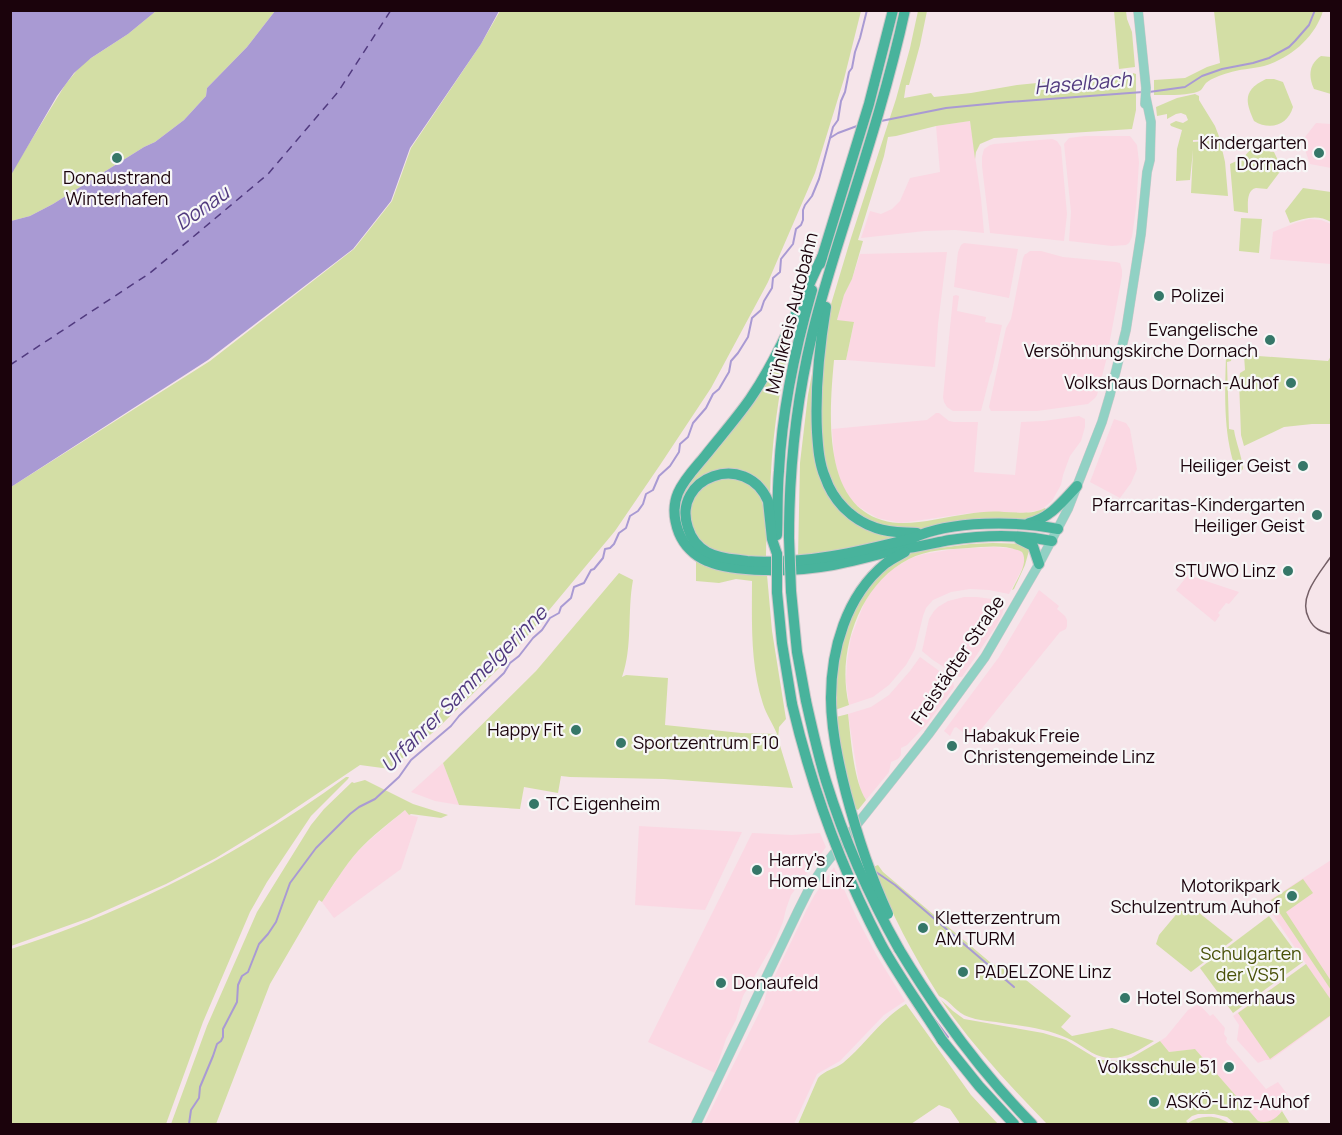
<svg xmlns="http://www.w3.org/2000/svg" width="1342" height="1135" font-family="Manrope,sans-serif">
<style>
.built{fill:#fbd8e3}
.green{fill:#d3dea5}
.water{fill:#a99ad3}
.pier{fill:#f6e5ea}
.lines{fill:none;stroke-linecap:round;stroke-linejoin:round}
.stream{stroke:#a99ad3;stroke-width:2}
.ferry{stroke:#513a7f;stroke-width:1.5;stroke-dasharray:8 6;stroke-linecap:butt}
.primary-casing{stroke:#cdc8ca;stroke-width:10}
.highway-casing{stroke:#cdc8ca;stroke-width:12}
.primary{stroke:#91d1c4;stroke-width:9}
.highway{stroke:#48b39c;stroke-width:10}
.tram{stroke:#745f66;stroke-width:1.5}
.highway-bridge-casing{stroke:#cdc8ca;stroke-width:12;stroke-linecap:butt}
.highway-bridge{stroke:#48b39c;stroke-width:10}
.poi-dot{fill:#357768;stroke:#f7f7f7;stroke-width:2}
.labels{text-anchor:middle;stroke-width:4.5;stroke-linejoin:round;paint-order:stroke}
.poi-label{font-size:18px;fill:#1b030c;stroke:#f7f7f7;text-anchor:start}
.street-label{font-size:18px;fill:#1b030c;stroke:#f7f7f7}
.park-label{font-size:18px;fill:#485007;stroke:#f7f7f7}
.water-label{font-size:20px;font-style:italic;fill:#513a7f;stroke:#f7f7f7}
</style>
<rect width="100%" height="100%" fill="#f6e5ea"/>
<!-- built -->
<g class="built">
<polygon points="970,121 981,198 984,233 955,230 925,231 861,238 870,211 881,214 892,209 900,201 910,178 940,172 936,126"/>
<polygon points="1316,123 1331,124 1331,168 1310,164 1302,141"/>
<polygon points="1085,136 1130,136 1137,145 1139,162 1136,208 1132,237 1129,243 1126,245 1112,246 1069,241 1071,212 1064,144 1069,138"/>
<polygon points="1052,139 1057,141 1061,147 1067,214 1064,241 990,233 982,166 982,157 984,149 990,145 994,144"/>
<polygon points="1310,219 1321,220 1331,224 1331,264 1270,259 1273,232 1295,223"/>
<polygon points="964,243 1018,249 1009,298 954,287 958,252 961,245"/>
<polygon points="1030,251 1041,251 1063,257 1116,262 1120,263 1122,270 1122,276 1106,361 1097,395 1095,398 1088,404 1037,411 991,411 989,407 1006,328 1011,319 1023,258 1025,254 1026,254"/>
<polygon points="947,252 938,324 935,367 846,360 854,323 837,320 844,295 852,279 860,254"/>
<polygon points="956,295 959,296 957,311 986,317 985,322 1002,325 992,371 990,376 981,411 953,411 947,407 944,402 943,397 953,298 953,296"/>
<polygon points="936,413 939,413 949,421 954,422 978,422 974,472 1015,475 1021,422 1044,421 1079,416 1085,419 1085,427 1081,441 1070,456 1063,475 1061,485 1057,492 1052,501 1041,510 1024,513 1005,512 971,513 901,523 877,518 859,507 847,496 839,478 834,457 832,429 927,420"/>
<polygon points="1114,419 1126,423 1130,429 1137,469 1131,483 1120,498 1090,482"/>
<polygon points="995,547 1017,549 1022,552 1025,557 1025,563 1009,594 989,590 970,589 951,592 933,600 926,608 923,616 915,649 906,665 889,685 873,697 849,705 846,681 847,661 851,637 865,601 873,589 885,575 896,567 911,558 924,554 954,549"/>
<polygon points="1188,575 1239,592 1229,604 1226,603 1218,613 1220,615 1215,622 1176,590"/>
<polygon points="1039,590 1059,606 1057,609 1065,616 1067,620 1067,626 1066,629 1060,632 979,732 980,733 978,737 972,739 956,727 954,728 950,736 944,731 999,657"/>
<polygon points="964,597 977,597 999,600 1003,604 1004,607 1002,615 996,626 962,677 959,677 933,660 922,651 929,619 934,611 938,607 948,601"/>
<polygon points="920,657 953,681 954,687 927,724 907,745 901,748 901,755 898,759 891,762 889,772 866,800 861,792 858,778 848,714 871,707 889,695 910,671"/>
<polygon points="443,763 459,805 435,801 411,792"/>
<polygon points="405,810 409,815 418,817 401,869 334,918 322,902 345,867 358,851 373,837"/>
<polygon points="639,826 742,832 705,910 635,905"/>
<polygon points="752,833 792,835 820,833 826,847 791,895 786,909 783,922 774,943 743,996 736,1020 726,1039 715,1073 648,1042"/>
<polygon points="1331,860 1331,1016 1271,1060 1265,1060 1258,1063 1237,1040 1239,1025 1233,1016 1306,964 1265,903"/>
<polygon points="834,867 857,918 877,956 905,1001 884,1015 840,1061 817,1074 794,1124 704,1124 764,1003 766,994 806,911 814,896"/>
<polygon points="1199,1004 1210,1016 1213,1014 1225,1028 1224,1034 1227,1038 1226,1042 1266,1089 1278,1082 1291,1099 1278,1116 1272,1121 1262,1122 1258,1121 1195,1049 1169,1052 1160,1041 1166,1037 1188,1010"/>
</g>
<!-- green -->
<g class="green">
<polygon points="156,11 275,11 247,47 207,88 206,96 184,120 155,142 144,147 53,204 30,216 11,221 10,175 65,85 82,64 128,34"/>
<polygon points="500,11 861,11 844,79 815,173 768,282 711,388 660,465 615,531 530,633 499,668 438,728 390,769 360,765 275,822 216,858 166,884 89,918 11,946 11,487 210,361 354,249 392,201 411,148 481,44"/>
<path d="M 918,11 L 927,11 L 920,45 L 909,85 L 906,85 L 904,98 L 931,93 L 934,97 L 971,93 L 1017,85 L 1127,74 L 1128,79 L 1133,79 L 1133,73 L 1136,74 L 1136,110 L 1132,129 L 994,138 L 980,144 L 976,152 L 975,159 L 970,121 L 936,126 L 896,136 L 888,137 L 884,156 L 858,240 L 863,241 L 852,279 L 844,295 L 837,320 L 854,322 L 846,360 L 834,360 C 829,415 820,518 899,523 C 920,524 946,517 967,514 C 979,512 992,511 1004,512 C 1018,512 1032,515 1045,508 L 1047,511 L 1025,520 L 957,523 L 910,531 L 883,528 L 848,509 L 829,481 L 822,454 L 819,399 L 829,311 L 850,241 L 896,99 L 910,48 Z"/>
<polygon points="1114,11 1126,11 1127,19 1132,32 1135,67 1119,69"/>
<path d="M 1214,11 L 1214,10 L 1323,11 C 1315,37 1291,58 1264,66 C 1252,69 1239,69 1228,73 C 1221,75 1212,78 1206,83 C 1204,85 1203,88 1201,90 C 1193,96 1164,95 1154,95 L 1154,80 L 1185,78 L 1207,67 L 1220,63 Z"/>
<path d="M 1321,56 L 1331,57 L 1331,94 L 1314,89 C 1308,76 1309,64 1321,56 Z"/>
<path d="M 1266,79 L 1274,79 L 1283,82 L 1293,107 C 1288,125 1270,131 1254,121 C 1245,101 1243,90 1266,79 Z"/>
<polygon points="1195,94 1199,96 1199,100 1215,126 1220,139 1193,140 1193,142 1220,140 1225,162 1228,196 1191,193 1193,150 1190,180 1176,181 1177,149 1182,130 1171,126 1170,124 1176,121 1183,123 1188,120 1186,115 1181,113 1176,114 1167,119 1167,114 1157,116 1156,107 1177,98"/>
<path d="M 1253,149 L 1274,152 L 1282,169 L 1267,189 C 1264,189 1260,188 1256,188 C 1246,190 1248,205 1248,213 L 1234,211 L 1230,164 L 1243,158 L 1250,150 Z"/>
<path d="M 1303,188 L 1331,192 L 1331,222 C 1318,214 1304,218 1290,223 L 1285,211 Z"/>
<polygon points="1241,218 1262,219 1259,253 1239,251"/>
<path d="M 786,342 L 790,343 C 778,394 771,446 770,498 L 739,471 L 689,490 L 692,549 L 677,518 L 681,494 Z"/>
<path d="M 1226,355 L 1232,355 L 1231,361 L 1227,362 L 1229,429 L 1234,430 C 1236,443 1242,456 1243,469 L 1241,471 L 1237,470 L 1235,467 C 1223,432 1225,392 1226,355 Z"/>
<polygon points="1244,355 1328,361 1331,356 1331,424 1312,424 1284,427 1244,446 1241,435 1239,380 1240,373 1245,370"/>
<polygon points="814,363 814,438 838,506 905,537 798,558 800,463 808,395"/>
<path d="M 732,476 C 738,479 745,481 750,485 C 770,499 766,537 766,558 L 729,556 L 702,545 L 689,523 L 693,496 L 704,483 Z"/>
<path d="M 993,543 L 1022,544 L 1030,547 L 1025,565 L 1014,589 L 1012,590 C 1017,579 1029,563 1022,552 C 1006,544 985,547 968,548 C 949,549 926,550 909,559 C 859,584 836,653 849,705 L 835,710 C 833,659 847,595 892,565 C 900,559 907,554 917,551 L 970,544 Z"/>
<path d="M 696,560 L 767,575 L 772,631 L 786,719 L 779,727 L 778,739 L 793,788 L 664,779 L 570,777 L 561,776 L 558,793 L 524,787 L 520,809 L 459,805 L 443,763 L 536,671 L 619,573 L 633,580 C 627,612 633,646 622,677 L 626,675 L 668,678 L 665,725 L 741,733 L 777,734 C 773,724 766,714 763,704 C 750,664 752,622 752,581 L 736,579 L 719,583 L 696,581 Z"/>
<path d="M 848,714 C 851,738 853,780 866,800 L 858,810 L 853,807 L 842,757 L 836,717 Z"/>
<path d="M 346,777 L 349,777 L 348,779 L 311,816 L 267,882 L 250,912 L 203,1022 L 166,1124 L 11,1124 L 11,949 C 132,910 244,852 346,777 Z"/>
<path d="M 365,780 L 413,804 L 448,815 L 441,818 L 411,814 L 409,815 L 405,810 C 389,823 372,836 358,851 C 344,867 333,885 322,902 L 319,900 L 270,984 L 216,1124 L 171,1124 L 207,1026 L 257,912 L 311,825 L 324,809 L 352,782 L 354,783 Z"/>
<path d="M 878,865 L 883,872 L 991,963 L 998,967 L 1012,968 L 1015,974 L 1021,976 L 1071,1016 L 1061,1027 L 1072,1036 L 1112,1028 L 1154,1041 C 1139,1050 1127,1059 1108,1058 C 1091,1056 1082,1044 1067,1038 C 1045,1028 1020,1026 996,1022 C 987,1021 977,1020 969,1017 C 956,1013 951,1001 939,996 C 913,955 891,913 873,867 Z"/>
<polygon points="1303,879 1313,893 1286,912 1331,981 1331,990 1271,900"/>
<polygon points="1193,908 1233,940 1191,972 1156,944 1159,935 1179,911 1186,911"/>
<polygon points="1269,916 1303,962 1233,1013 1200,968"/>
<polygon points="1306,964 1331,1000 1331,1015 1270,1059 1238,1013"/>
<path d="M 941,1000 L 953,1011 L 964,1019 L 1043,1033 L 1066,1040 L 1094,1057 L 1102,1060 L 1117,1061 L 1131,1058 L 1160,1041 L 1169,1052 L 1195,1049 L 1258,1121 C 1268,1124 1276,1119 1282,1111 L 1290,1124 L 1235,1124 L 1227,1117 L 1214,1114 L 1198,1114 L 1192,1116 L 1186,1121 L 1188,1123 C 1201,1114 1218,1115 1230,1124 L 1047,1124 C 1009,1085 972,1045 941,1000 Z"/>
<path d="M 906,1004 L 971,1095 L 998,1124 L 959,1124 L 959,1122 L 950,1109 L 939,1105 L 911,1124 L 798,1124 L 818,1078 C 825,1070 835,1069 843,1063 C 866,1044 879,1021 906,1004 Z"/>
</g>
<!-- water -->
<g class="water">
<polygon points="11,10 156,11 128,34 91,58 74,73 57,96 11,175"/>
<polygon points="275,11 499,11 481,44 410,148 391,201 353,249 208,360 11,487 11,221 30,216 53,204 144,147 155,142 184,120 206,96 207,88 247,47"/>
</g>
<!-- pier -->
<polygon class="pier" points="819,721 837,786 807,794 789,730"/>
<g class="lines">
<!-- stream -->
<g class="stream">
<polyline points="1149,92 1185,87 1202,76 1222,69 1253,63 1269,58 1289,47 1295,41 1309,25 1315,10"/>
<polyline points="881,121 946,108 1008,102 1143,92"/>
<polyline points="830,138 838,133 857,126"/>
<polyline points="876,872 895,885 1014,987"/>
<polyline points="933,1017 948,1037"/>
<polyline points="189,1124 191,1110 199,1098 200,1087 213,1056 217,1044 221,1041 223,1037 223,1029 237,1002 238,985 242,976 248,972 259,944 268,934 276,922 290,883 316,848 350,814 359,807 375,799 399,777 411,760 451,726 459,716 504,673 510,663 519,656 533,638 542,630 550,618 559,613 561,607 571,598 574,587 584,583 591,570 594,569 603,558 605,549 610,548 614,544 619,533 626,528 630,516 638,511 643,504 646,494 653,490 659,476 670,466 679,452 680,444 688,437 693,423 706,408 713,394 719,389 726,377 729,372 731,361 738,353 748,337 752,318 761,310 764,301 772,288 773,278 780,272 781,259 793,244 796,229 801,225 803,220 803,210 805,205 812,196 819,179 833,127 838,120 841,101 845,92 849,72 852,68 855,52 860,38 867,10"/>
</g>
<!-- ferry -->
<polyline class="ferry" points="10,365 150,273 268,174 338,92 391,10"/>
<!-- primary casing -->
<g class="primary-casing">
<g id="primary">
<polyline points="1138,10 1146,88 1145,104"/>
<polyline points="696,1124 798,911 809,889 824,866 928,735 985,657 1039,564 1068,509 1102,422 1110,395 1126,330 1141,234 1147,172 1150,160 1151,122 1146,98"/>
</g>
</g>
<!-- highway casing -->
<g class="highway-casing">
<g id="highway">
<path d="M 822,257 C 799,305 780,355 750,399 C 736,419 720,437 705,456 C 696,467 684,479 678,493 C 673,505 674,520 679,533 C 684,545 694,556 707,561 C 737,574 800,571 833,565 C 855,561 877,555 899,549 C 916,548 933,543 950,540 C 983,535 1019,534 1052,541"/>
<polyline points="820,264 869,104 893,10"/>
<path d="M 826,307 C 819,349 815,390 817,432 C 818,447 819,463 825,477 C 833,501 852,520 876,528 C 889,533 902,532 917,533"/>
<path d="M 1029,523 C 1050,518 1063,501 1077,486"/>
<path d="M 777,535 C 778,514 777,492 779,471 C 782,410 795,349 812,290"/>
<path d="M 789,538 C 789,470 796,402 812,335 C 822,293 835,253 848,212 C 869,146 890,79 905,10"/>
<polyline points="1019,539 1033,546 1039,564"/>
<path d="M 777,554 L 772,539 L 768,501 C 746,450 671,477 688,528 C 691,538 698,547 707,552 C 720,559 734,559 747,561 C 805,565 858,552 913,538 C 951,520 1018,521 1058,529"/>
<polyline points="791,591 797,652 806,701"/>
<polyline points="777,592 782,643 792,704"/>
<path d="M 831,698 C 831,650 846,596 885,564 C 891,559 898,556 905,552"/>
<path d="M 899,949 C 937,1012 980,1071 1032,1124"/>
<polyline points="942,1040 979,1086 1014,1124"/>
</g>
</g>
<!-- primary -->
<use href="#primary" class="primary"/>
<!-- highway -->
<use href="#highway" class="highway"/>
<!-- tram -->
<path class="tram" d="M 1332,555 C 1320,573 1297,597 1309,619 C 1314,629 1321,632 1332,634"/>
<!-- highway-bridge casing -->
<g class="highway-bridge-casing">
<g id="highway-bridge">
<polyline points="789,538 791,591"/>
<polyline points="777,592 777,554"/>
<path d="M 831,698 C 831,730 838,762 846,793 C 857,835 870,875 888,914"/>
<path d="M 806,701 C 812,728 818,755 826,781 C 844,839 869,896 899,949"/>
<path d="M 792,704 C 812,789 840,866 881,944 C 899,977 922,1008 942,1040"/>
</g>
</g>
<!-- highway-bridge -->
<use href="#highway-bridge" class="highway-bridge"/>
</g>
<!-- markers -->
<g class="poi-dot">
<circle cx="1319" cy="153" r="6"/>
<circle cx="117" cy="158" r="6"/>
<circle cx="1159" cy="296" r="6"/>
<circle cx="1270" cy="340" r="6"/>
<circle cx="1291" cy="383" r="6"/>
<circle cx="1303" cy="466" r="6"/>
<circle cx="1317" cy="515" r="6"/>
<circle cx="1288" cy="571" r="6"/>
<circle cx="576" cy="730" r="6"/>
<circle cx="621" cy="743" r="6"/>
<circle cx="952" cy="746" r="6"/>
<circle cx="534" cy="804" r="6"/>
<circle cx="757" cy="870" r="6"/>
<circle cx="1292" cy="896" r="6"/>
<circle cx="923" cy="928" r="6"/>
<circle cx="963" cy="972" r="6"/>
<circle cx="721" cy="983" r="6"/>
<circle cx="1125" cy="998" r="6"/>
<circle cx="1229" cy="1067" r="6"/>
<circle cx="1154" cy="1102" r="6"/>
</g>
<g class="labels">
<!-- poi labels -->
<g class="poi-label">
<text x="1307" y="149" text-anchor="end">Kindergarten<tspan x="1307" dy="21">Dornach</tspan></text>
<text x="117" y="184" text-anchor="middle">Donaustrand<tspan x="117" dy="21">Winterhafen</tspan></text>
<text x="1171" y="302">Polizei</text>
<text x="1258" y="336" text-anchor="end">Evangelische<tspan x="1258" dy="21">Versöhnungskirche Dornach</tspan></text>
<text x="1279" y="389" text-anchor="end">Volkshaus Dornach-Auhof</text>
<text x="1291" y="472" text-anchor="end">Heiliger Geist</text>
<text x="1305" y="511" text-anchor="end">Pfarrcaritas-Kindergarten<tspan x="1305" dy="21">Heiliger Geist</tspan></text>
<text x="1276" y="577" text-anchor="end">STUWO Linz</text>
<text x="564" y="736" text-anchor="end">Happy Fit</text>
<text x="964" y="742">Habakuk Freie<tspan x="964" dy="21">Christengemeinde Linz</tspan></text>
<text x="633" y="749">Sportzentrum F10</text>
<text x="546" y="810">TC Eigenheim</text>
<text x="769" y="866">Harry's<tspan x="769" dy="21">Home Linz</tspan></text>
<text x="1280" y="892" text-anchor="end">Motorikpark<tspan x="1280" dy="21">Schulzentrum Auhof</tspan></text>
<text x="935" y="924">Kletterzentrum<tspan x="935" dy="21">AM TURM</tspan></text>
<text x="975" y="978">PADELZONE Linz</text>
<text x="733" y="989">Donaufeld</text>
<text x="1137" y="1004">Hotel Sommerhaus</text>
<text x="1217" y="1073" text-anchor="end">Volksschule 51</text>
<text x="1166" y="1108">ASKÖ-Linz-Auhof</text>
</g>
<!-- street labels -->
<g class="street-label">
<text transform="translate(792 313) rotate(-76)" y="6">Mühlkreis Autobahn</text>
<text transform="translate(958 660) rotate(-56)" y="6">Freistädter Straße</text>
</g>
<!-- park labels -->
<g class="park-label">
<text x="1251" y="960">Schulgarten<tspan x="1251" dy="21">der VS51</tspan></text>
</g>
<!-- water labels -->
<g class="water-label">
<text transform="translate(1083 83) rotate(-5)" y="7">Haselbach</text>
<text transform="translate(202 208) rotate(-35)" y="7">Donau</text>
<text transform="translate(464 689) rotate(-45)" y="7">Urfahrer Sammelgerinne</text>
</g>
</g>
<!-- border -->
<rect width="1342" height="1135" fill="none" stroke="#1b030c" stroke-width="24"/>
</svg>
